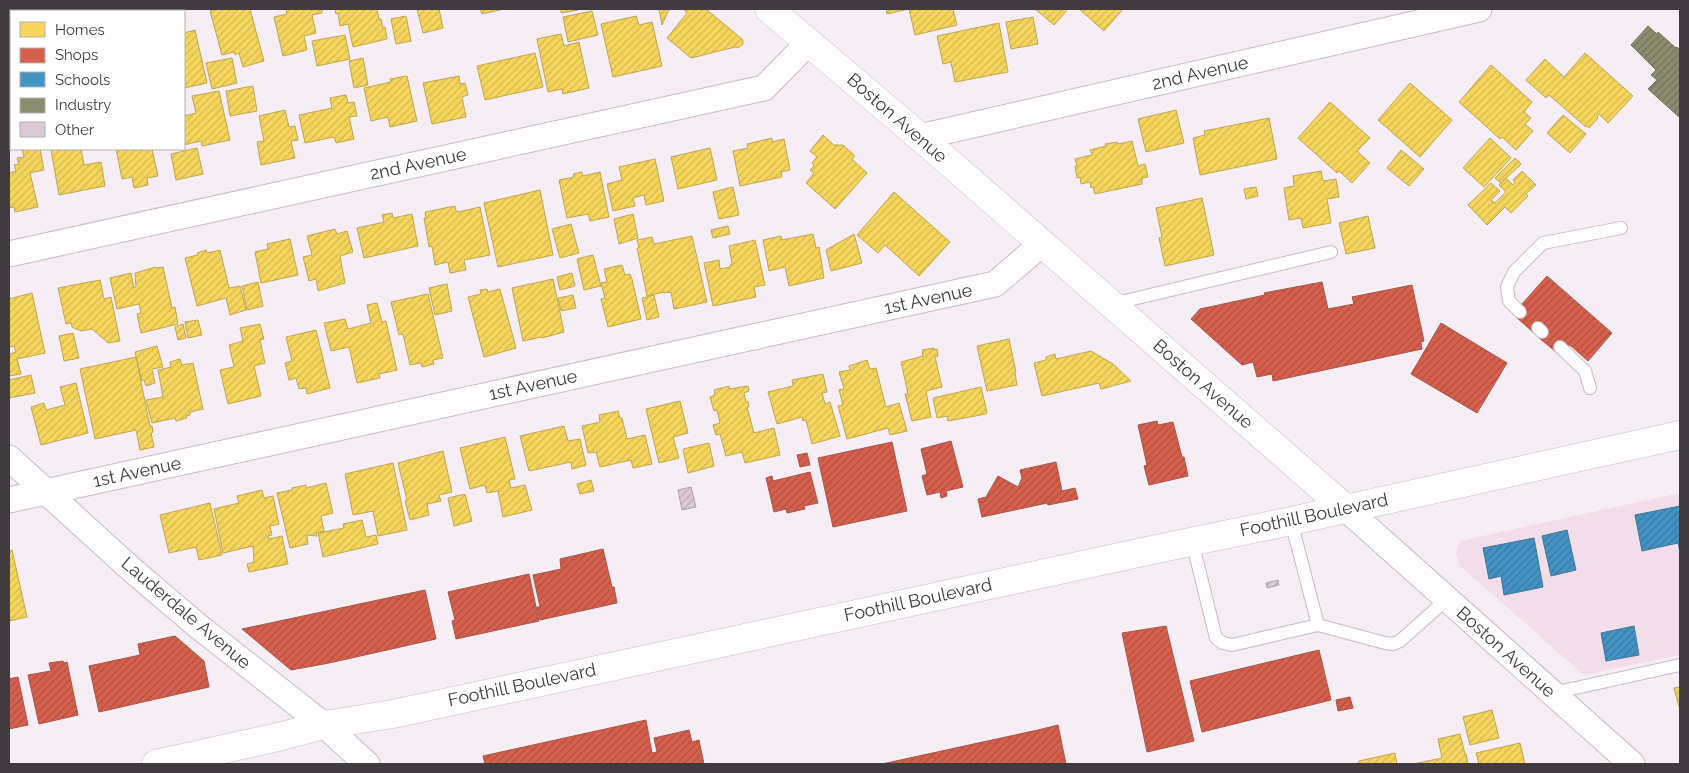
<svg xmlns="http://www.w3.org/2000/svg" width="1689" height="773" font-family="Raleway,sans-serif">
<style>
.built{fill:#f1deea}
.homes{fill:url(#homes-hatch);stroke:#c0a653}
.shops{fill:url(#shops-hatch);stroke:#a95549}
.schools{fill:url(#schools-hatch);stroke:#42789b}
.industry{fill:url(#industry-hatch);stroke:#767360}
.building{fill:url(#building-hatch);stroke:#aba3a9}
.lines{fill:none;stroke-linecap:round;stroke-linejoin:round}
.lane-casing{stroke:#c5bec2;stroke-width:14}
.street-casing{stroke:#c5bec2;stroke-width:27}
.secondary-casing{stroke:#c5bec2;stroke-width:29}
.primary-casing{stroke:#c5bec2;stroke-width:29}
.lane{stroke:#fefcfd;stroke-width:12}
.street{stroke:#fefcfd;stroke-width:25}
.secondary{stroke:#fefcfd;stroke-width:28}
.primary{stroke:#fefcfd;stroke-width:28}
.labels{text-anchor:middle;stroke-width:5;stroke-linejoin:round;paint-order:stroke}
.street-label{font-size:18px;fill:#413a3f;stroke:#fff}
</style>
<defs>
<pattern id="homes-hatch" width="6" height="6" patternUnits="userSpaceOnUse" patternTransform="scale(1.25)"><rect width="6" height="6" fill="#f6d55c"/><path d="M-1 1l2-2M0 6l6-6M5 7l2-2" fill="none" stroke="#d4b851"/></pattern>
<pattern id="shops-hatch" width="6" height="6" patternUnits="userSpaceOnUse" patternTransform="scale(1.25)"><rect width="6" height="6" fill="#d6604d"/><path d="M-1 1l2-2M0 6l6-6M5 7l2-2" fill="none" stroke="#af5041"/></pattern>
<pattern id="schools-hatch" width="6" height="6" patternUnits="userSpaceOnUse" patternTransform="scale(1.25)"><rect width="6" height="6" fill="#4393c3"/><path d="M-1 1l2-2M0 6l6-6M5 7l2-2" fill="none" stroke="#3a79a0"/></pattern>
<pattern id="industry-hatch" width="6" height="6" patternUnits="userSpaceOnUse" patternTransform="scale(1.25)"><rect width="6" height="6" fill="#8c8c6e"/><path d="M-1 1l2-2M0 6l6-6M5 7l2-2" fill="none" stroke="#74735c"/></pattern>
<pattern id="building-hatch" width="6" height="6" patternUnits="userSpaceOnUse" patternTransform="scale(1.25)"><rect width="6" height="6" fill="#dcc9d6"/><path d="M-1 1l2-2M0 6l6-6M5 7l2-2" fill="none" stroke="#beadb9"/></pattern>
</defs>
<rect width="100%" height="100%" fill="#f7edf4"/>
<!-- built -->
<polygon class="built" points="1680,493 1680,655 1584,675 1459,565 1456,552 1460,541"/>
<!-- homes -->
<g class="homes">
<polygon points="217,9 250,9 264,61 243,67 239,53 235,55 234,52 222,55 210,11"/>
<polygon points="286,9 322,9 322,13 312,15 316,33 304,36 307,50 283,56 274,17 287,14"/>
<polygon points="335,9 377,9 379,19 381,19 383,28 385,27 387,39 353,47 348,24 340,26 338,13 336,14"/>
<polygon points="417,9 439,9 443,28 423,33"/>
<polygon points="480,9 504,9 482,14"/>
<polygon points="561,9 578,9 578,10 561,13"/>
<polygon points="659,9 669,9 662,25"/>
<polygon points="683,9 706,9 742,39 743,41 743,44 738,48 735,47 691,58 667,38 687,13"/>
<polygon points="886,9 953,9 957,25 915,35 909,9 887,14"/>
<polygon points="1035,9 1068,9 1054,25"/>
<polygon points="1079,9 1123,9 1104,31"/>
<polygon points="592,11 598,35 568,42 563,17"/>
<polygon points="406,16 411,41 396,44 391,19"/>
<polygon points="636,16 639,25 652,22 662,66 613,77 601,24"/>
<polygon points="1033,17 1038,44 1011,49 1006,22"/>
<polygon points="999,23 1008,72 955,82 951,62 943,64 937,36"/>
<polygon points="195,30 207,83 184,88 184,33"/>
<polygon points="561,34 564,46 579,42 589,88 563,94 562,89 548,92 537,39"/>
<polygon points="345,35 350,59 317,66 312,41"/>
<polygon points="535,53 543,87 485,100 477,66"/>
<polygon points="1585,53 1633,96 1608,123 1599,114 1597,117 1598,118 1589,128 1587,126 1586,127 1549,95 1546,98 1526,80 1545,59 1564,77"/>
<polygon points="232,58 237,83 212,89 206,63"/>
<polygon points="363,58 368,85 354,88 349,61"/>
<polygon points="1491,65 1532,102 1524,112 1531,118 1525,124 1533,131 1516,150 1502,137 1500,139 1459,102"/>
<polygon points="9,75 11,85 11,108 9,108"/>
<polygon points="407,76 417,121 390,127 388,117 371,121 364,88 391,82 390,79"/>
<polygon points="459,76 460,84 465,83 468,95 462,97 466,117 432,124 423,83"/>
<polygon points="1410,83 1452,120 1420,157 1378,120"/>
<polygon points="253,86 257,111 230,116 226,91"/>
<polygon points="219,91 230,140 202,146 201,141 184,145 184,116 196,113 192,96"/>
<polygon points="346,95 348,103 354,102 357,116 349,117 354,139 336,143 334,137 305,143 299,115 332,108 330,98"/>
<polygon points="1330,102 1370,138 1357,151 1370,163 1352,183 1339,171 1337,173 1298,138"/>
<polygon points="285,110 289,127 295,126 298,140 291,141 295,158 261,165 257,142 264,141 259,116"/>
<polygon points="1176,110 1184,143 1146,152 1138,119"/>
<polygon points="1563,115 1586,134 1570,153 1547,133"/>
<polygon points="1269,118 1277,159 1200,175 1193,138 1205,135 1204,131"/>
<polygon points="823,135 834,145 843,145 855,156 852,159 867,173 835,209 806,183 814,173 810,170 814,166 812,163 817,157 810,151"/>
<polygon points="772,138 772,142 784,139 790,170 781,172 782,177 740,186 733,151 748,148 747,144"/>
<polygon points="1490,138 1511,158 1484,187 1463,168"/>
<polygon points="1132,141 1138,166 1145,164 1148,177 1142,178 1142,184 1095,194 1093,187 1091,188 1090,182 1081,184 1080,177 1077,178 1075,166 1077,166 1075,159 1092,155 1090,150 1106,146 1105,144 1117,142 1118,144"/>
<polygon points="197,148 203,174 176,180 171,154"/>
<polygon points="710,148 717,180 678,189 671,157"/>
<polygon points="22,149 40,149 44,170 30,173 38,207 15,212 14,207 9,208 9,173 16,171 14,165 19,164 17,158 24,157"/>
<polygon points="55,149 81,149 84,165 101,162 105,186 59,195 51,150"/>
<polygon points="116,149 152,149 158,176 147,178 148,185 134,188 132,177 122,179"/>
<polygon points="1401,150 1424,169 1409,186 1387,168"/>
<polygon points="1515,158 1521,164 1501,183 1495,178"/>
<polygon points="655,159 664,201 646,205 644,195 633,198 635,206 613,211 607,184 622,180 619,167"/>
<polygon points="1321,171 1323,181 1336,179 1339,197 1327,199 1331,223 1303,228 1301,218 1289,220 1284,188 1294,186 1293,176"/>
<polygon points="1522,171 1536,185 1526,194 1528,196 1511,213 1505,207 1487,225 1468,205 1491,183 1500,191 1491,200 1495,203 1506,192 1499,185 1506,178 1513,185 1515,182 1513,180"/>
<polygon points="582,172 583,176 600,172 609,217 590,221 588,214 567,218 559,180 574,177 573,174"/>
<polygon points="733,187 739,215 719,219 713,192"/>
<polygon points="1256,187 1258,196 1246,199 1244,189"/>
<polygon points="540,190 553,255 498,267 484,203"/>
<polygon points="894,192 950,242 919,276 885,245 878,253 857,235"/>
<polygon points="1202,198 1214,255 1165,266 1159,238 1162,237 1156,208"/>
<polygon points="455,206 456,211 458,212 480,207 490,255 464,260 466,270 450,273 448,262 435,265 432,246 429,247 424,218 426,218 425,212"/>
<polygon points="392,213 393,218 412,214 418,246 364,258 357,228 384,222 382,215"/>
<polygon points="633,214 638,238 619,244 614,219"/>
<polygon points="1368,216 1375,248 1346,254 1339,223"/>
<polygon points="571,224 579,253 560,258 552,229"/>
<polygon points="728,226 730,234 713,238 711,230"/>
<polygon points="335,229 337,234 347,231 353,252 340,256 345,283 318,291 316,279 309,281 303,257 312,255 307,236"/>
<polygon points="813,234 816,248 819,247 824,278 789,286 785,267 769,271 763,240 781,236 782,240"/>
<polygon points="854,234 862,263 831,271 826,250"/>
<polygon points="692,236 707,302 674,309 671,292 664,293 664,292 647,296 637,248 639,248 637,240 652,237 654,244"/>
<polygon points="290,239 298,275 261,283 255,252 268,249 267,244"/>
<polygon points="755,240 765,285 754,287 756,297 713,306 704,263 719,260 720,269 730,267 730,265 732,264 729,246"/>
<polygon points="206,250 207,253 220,250 229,288 240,286 246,310 230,315 226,298 197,306 185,258 198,255 197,253"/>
<polygon points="593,255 601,286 584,290 577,259"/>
<polygon points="622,265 625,275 630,274 632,279 641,319 608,327 601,299 605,298 601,283 607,282 604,269"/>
<polygon points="156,267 157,268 163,267 172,308 175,307 178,324 141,333 137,314 141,313 139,304 117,309 110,278 131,273 134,288 136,287 135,273"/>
<polygon points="572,273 575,286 560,290 557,277"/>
<polygon points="553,279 564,332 542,338 542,337 523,341 512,288"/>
<polygon points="100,280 104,299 111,297 120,341 108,343 92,329 81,331 72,327 71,323 66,324 58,288"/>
<polygon points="258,282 263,306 247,310 242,286"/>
<polygon points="447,284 452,311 435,315 429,288"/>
<polygon points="487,289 488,292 500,289 516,348 484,357 468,297 481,294 480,290"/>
<polygon points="32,293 45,353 17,359 21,374 9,376 9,354 16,352 14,346 9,347 9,299"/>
<polygon points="428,294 443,358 433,360 434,364 422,367 421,363 410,365 403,334 399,335 391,302"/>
<polygon points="573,295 576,308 561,311 558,298"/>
<polygon points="654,295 659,317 647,320 642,298"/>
<polygon points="377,303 382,322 386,321 397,370 379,374 380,378 357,383 349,347 331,351 324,323 345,319 348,329 371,323 367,305"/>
<polygon points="198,320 202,335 188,338 185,322"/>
<polygon points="183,324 186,338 178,340 175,327"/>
<polygon points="260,324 264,339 260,340 265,363 254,366 261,396 228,404 220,370 234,367 229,345 243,341 240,328"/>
<polygon points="316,330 330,388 307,394 306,388 299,389 296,378 289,380 285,363 292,361 286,337"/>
<polygon points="73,333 79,358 64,361 59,336"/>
<polygon points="1009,339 1016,372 1015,373 1017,385 987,391 977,346"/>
<polygon points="157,346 163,367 152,369 155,383 146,386 144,380 142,381 135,352"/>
<polygon points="934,348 934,350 937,349 938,356 935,357 942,387 926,391 931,417 912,421 905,394 908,394 901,362 923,356 922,350"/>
<polygon points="1091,351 1113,364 1131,381 1101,389 1099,383 1042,396 1034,363 1046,360 1046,357 1055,354 1056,359"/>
<polygon points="136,357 150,426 152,426 153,432 151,433 154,447 140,450 136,430 95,439 80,369"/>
<polygon points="180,359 182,365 193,363 203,409 190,412 190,415 186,416 187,418 176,421 175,418 152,423 146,400 163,397 158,370 171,367 170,362"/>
<polygon points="867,360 870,369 876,368 886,407 899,403 907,431 890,435 888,428 847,439 838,406 843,405 839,390 844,389 839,372 850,370 849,366"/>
<polygon points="823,374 827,392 822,393 825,404 830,402 840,436 812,444 806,420 803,421 802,417 777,424 768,392 793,386 792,380"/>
<polygon points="31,375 35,393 9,398 9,380"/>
<polygon points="76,383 88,433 41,445 31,407 44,403 46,410 65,405 60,387"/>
<polygon points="729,386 730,389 748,386 749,391 744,393 746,402 748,401 749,407 747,407 754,433 774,428 780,455 745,463 742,452 726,456 720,434 716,435 713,425 720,423 717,410 714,411 710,397 715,395 714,390"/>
<polygon points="981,387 987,412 986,414 948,421 947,416 937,418 933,398"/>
<polygon points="680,401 688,433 673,437 679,458 659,463 646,409"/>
<polygon points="618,411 620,418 622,418 627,439 645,435 652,464 633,468 631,460 600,467 596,452 588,453 582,426 600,422 599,415"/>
<polygon points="564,426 568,441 580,439 586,465 572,469 571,462 529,471 520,436"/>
<polygon points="505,437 515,479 509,480 511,488 525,485 532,510 503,517 498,491 487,493 485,485 470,489 460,448"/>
<polygon points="709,443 714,466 688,473 683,449"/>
<polygon points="443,451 452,492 439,495 441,501 427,504 429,515 410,520 405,501 407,500 398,463"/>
<polygon points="393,463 407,530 378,536 373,511 353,515 345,474"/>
<polygon points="591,480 594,491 580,494 577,484"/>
<polygon points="326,483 333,513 321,516 324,531 316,533 317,536 307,535 308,544 290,548 277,493 292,490 292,488 306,485 306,488"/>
<polygon points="262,490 264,498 273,496 279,524 270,526 272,535 268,536 269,539 282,536 288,564 249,572 247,564 254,562 253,546 223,553 214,509 239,503 237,496"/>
<polygon points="465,494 472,521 454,526 448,498"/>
<polygon points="210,503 222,555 199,560 196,547 169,553 160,515"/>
<polygon points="362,520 366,537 376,535 378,544 323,557 318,533 344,528 343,524"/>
<polygon points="12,550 27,617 9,621 9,551"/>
<polygon points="1680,687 1680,710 1674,688"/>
<polygon points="1492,710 1499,738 1470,745 1463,717"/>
<polygon points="1460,734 1465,754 1466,754 1468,764 1413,764 1442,758 1438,739"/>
<polygon points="1520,743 1525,764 1479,764 1476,753"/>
<polygon points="1395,753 1397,764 1353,764 1359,763 1359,761"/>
</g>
<!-- shops -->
<g class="shops">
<polygon points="1547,276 1612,333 1588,361 1570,345 1568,347 1564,343 1556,352 1538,337 1541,324 1534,333 1516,317 1524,308 1521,305"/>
<polygon points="1322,282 1328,309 1354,304 1352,297 1412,285 1424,341 1421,342 1422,349 1273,381 1272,374 1257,377 1253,362 1242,365 1191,319 1200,309 1265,295 1264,293"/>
<polygon points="1441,323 1507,363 1477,413 1411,374"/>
<polygon points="1157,421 1158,425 1173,422 1182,457 1184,457 1188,476 1149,485 1144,466 1147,465 1138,425"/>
<polygon points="951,441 963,487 946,491 947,496 941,498 940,492 927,495 922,476 927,474 921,449"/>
<polygon points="892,442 907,511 833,527 818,458"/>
<polygon points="807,453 810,465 800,467 797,455"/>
<polygon points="1056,462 1062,491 1075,488 1078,499 1048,505 1047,503 982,517 978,499 986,497 998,476 1018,487 1022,478 1020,470"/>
<polygon points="810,472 818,503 804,506 805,509 787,513 786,509 774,512 766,478 772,476 773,481"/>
<polygon points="603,549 612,587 614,587 617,603 540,620 537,607 540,607 533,575 561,569 560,559"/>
<polygon points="529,574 539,621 456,639 452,621 455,620 448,592"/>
<polygon points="425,590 436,639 329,663 291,670 242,629"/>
<polygon points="1166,626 1194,741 1147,752 1122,633"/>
<polygon points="175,636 204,661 209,687 99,712 89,666 140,655 138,644"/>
<polygon points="1319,650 1331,700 1202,732 1190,681"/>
<polygon points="63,661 64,663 67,662 78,715 39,724 28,675 51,671 49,663"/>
<polygon points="18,677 28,725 9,729 9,679"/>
<polygon points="1350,697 1353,708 1338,711 1336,700"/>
<polygon points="646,720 652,753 657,752 654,738 689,730 692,742 699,740 704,764 485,764 483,756"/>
<polygon points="1058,725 1066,764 882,764 1038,730"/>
</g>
<!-- schools -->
<g class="schools">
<polygon points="1680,506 1680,552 1678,543 1642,551 1635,515"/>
<polygon points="1567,530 1576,570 1551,576 1542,536"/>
<polygon points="1534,538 1543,587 1504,595 1501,576 1489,579 1483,548"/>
<polygon points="1634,626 1639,655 1606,661 1601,633"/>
</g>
<!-- industry -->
<polygon class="industry" points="1648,26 1657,34 1658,32 1676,48 1677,47 1680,50 1680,115 1679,117 1648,89 1657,80 1651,75 1656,70 1631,45"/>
<!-- building -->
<g class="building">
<polygon points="691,487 696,507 682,510 678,490"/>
<polygon points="1278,580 1279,585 1267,588 1266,583"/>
</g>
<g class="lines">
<!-- lane casing -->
<g class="lane-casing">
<g id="lane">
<polyline points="1112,304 1331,252"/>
<polyline points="1520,312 1509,301 1507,287 1514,272 1543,243 1621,228"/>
<polyline points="1538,328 1542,332"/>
<polyline points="1560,347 1585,371 1590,388"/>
<polyline points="1291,521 1318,625 1385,643 1393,644 1400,641 1447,599"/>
<polyline points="1192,541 1216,638 1223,643 1232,645 1318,625"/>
<polyline points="1553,693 1680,665"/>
</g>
</g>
<!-- street casing -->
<g class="street-casing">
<g id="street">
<polyline points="9,10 14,9"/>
<polyline points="920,137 1479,9"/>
<polyline points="9,254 764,88 809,42"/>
<polyline points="9,458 131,569 198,626 324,725 367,764"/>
<polyline points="9,500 995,284 1043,243"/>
<polyline points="1345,508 1632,764"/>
</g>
</g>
<!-- secondary casing -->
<g class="secondary-casing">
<polyline id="secondary" points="769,9 920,137 1345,508"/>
</g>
<!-- primary casing -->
<g class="primary-casing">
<polyline id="primary" points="156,764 278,737 324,725 393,714 1166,547 1291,521 1680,435"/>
</g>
<!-- lane -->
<use href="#lane" class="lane"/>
<!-- street -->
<use href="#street" class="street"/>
<!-- secondary -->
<use href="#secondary" class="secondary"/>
<!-- primary -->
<use href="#primary" class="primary"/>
</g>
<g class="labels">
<!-- street labels -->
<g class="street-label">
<text transform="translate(1200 73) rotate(-13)" y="6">2nd Avenue</text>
<text transform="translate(897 118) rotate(41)" y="6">Boston Avenue</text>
<text transform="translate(418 164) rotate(-12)" y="6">2nd Avenue</text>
<text transform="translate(928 299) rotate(-12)" y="6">1st Avenue</text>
<text transform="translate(1203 384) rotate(41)" y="6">Boston Avenue</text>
<text transform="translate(533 385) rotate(-12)" y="6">1st Avenue</text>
<text transform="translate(137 472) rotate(-12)" y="6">1st Avenue</text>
<text transform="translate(1314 515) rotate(-12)" y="6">Foothill Boulevard</text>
<text transform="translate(918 600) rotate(-12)" y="6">Foothill Boulevard</text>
<text transform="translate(186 613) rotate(40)" y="6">Lauderdale Avenue</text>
<text transform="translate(1506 652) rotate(42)" y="6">Boston Avenue</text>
<text transform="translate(522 685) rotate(-12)" y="6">Foothill Boulevard</text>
</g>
</g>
<!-- border -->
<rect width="1689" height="773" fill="none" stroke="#413a3f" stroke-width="20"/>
<!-- legend -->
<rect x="10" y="10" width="175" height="140" fill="#ffffff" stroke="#b3b0b2"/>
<rect x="20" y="22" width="25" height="15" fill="#f6d55c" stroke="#b3b0b2"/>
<text x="55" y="35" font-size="15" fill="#413a3f">Homes</text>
<rect x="20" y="48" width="25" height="15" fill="#d6604d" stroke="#b3b0b2"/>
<text x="55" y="60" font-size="15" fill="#413a3f">Shops</text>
<rect x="20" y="72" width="25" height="15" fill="#4393c3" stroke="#b3b0b2"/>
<text x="55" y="85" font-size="15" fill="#413a3f">Schools</text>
<rect x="20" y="98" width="25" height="15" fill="#8c8c6e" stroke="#b3b0b2"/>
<text x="55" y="110" font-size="15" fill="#413a3f">Industry</text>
<rect x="20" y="122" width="25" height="15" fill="#dcc9d6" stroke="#b3b0b2"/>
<text x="55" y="135" font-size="15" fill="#413a3f">Other</text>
</svg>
